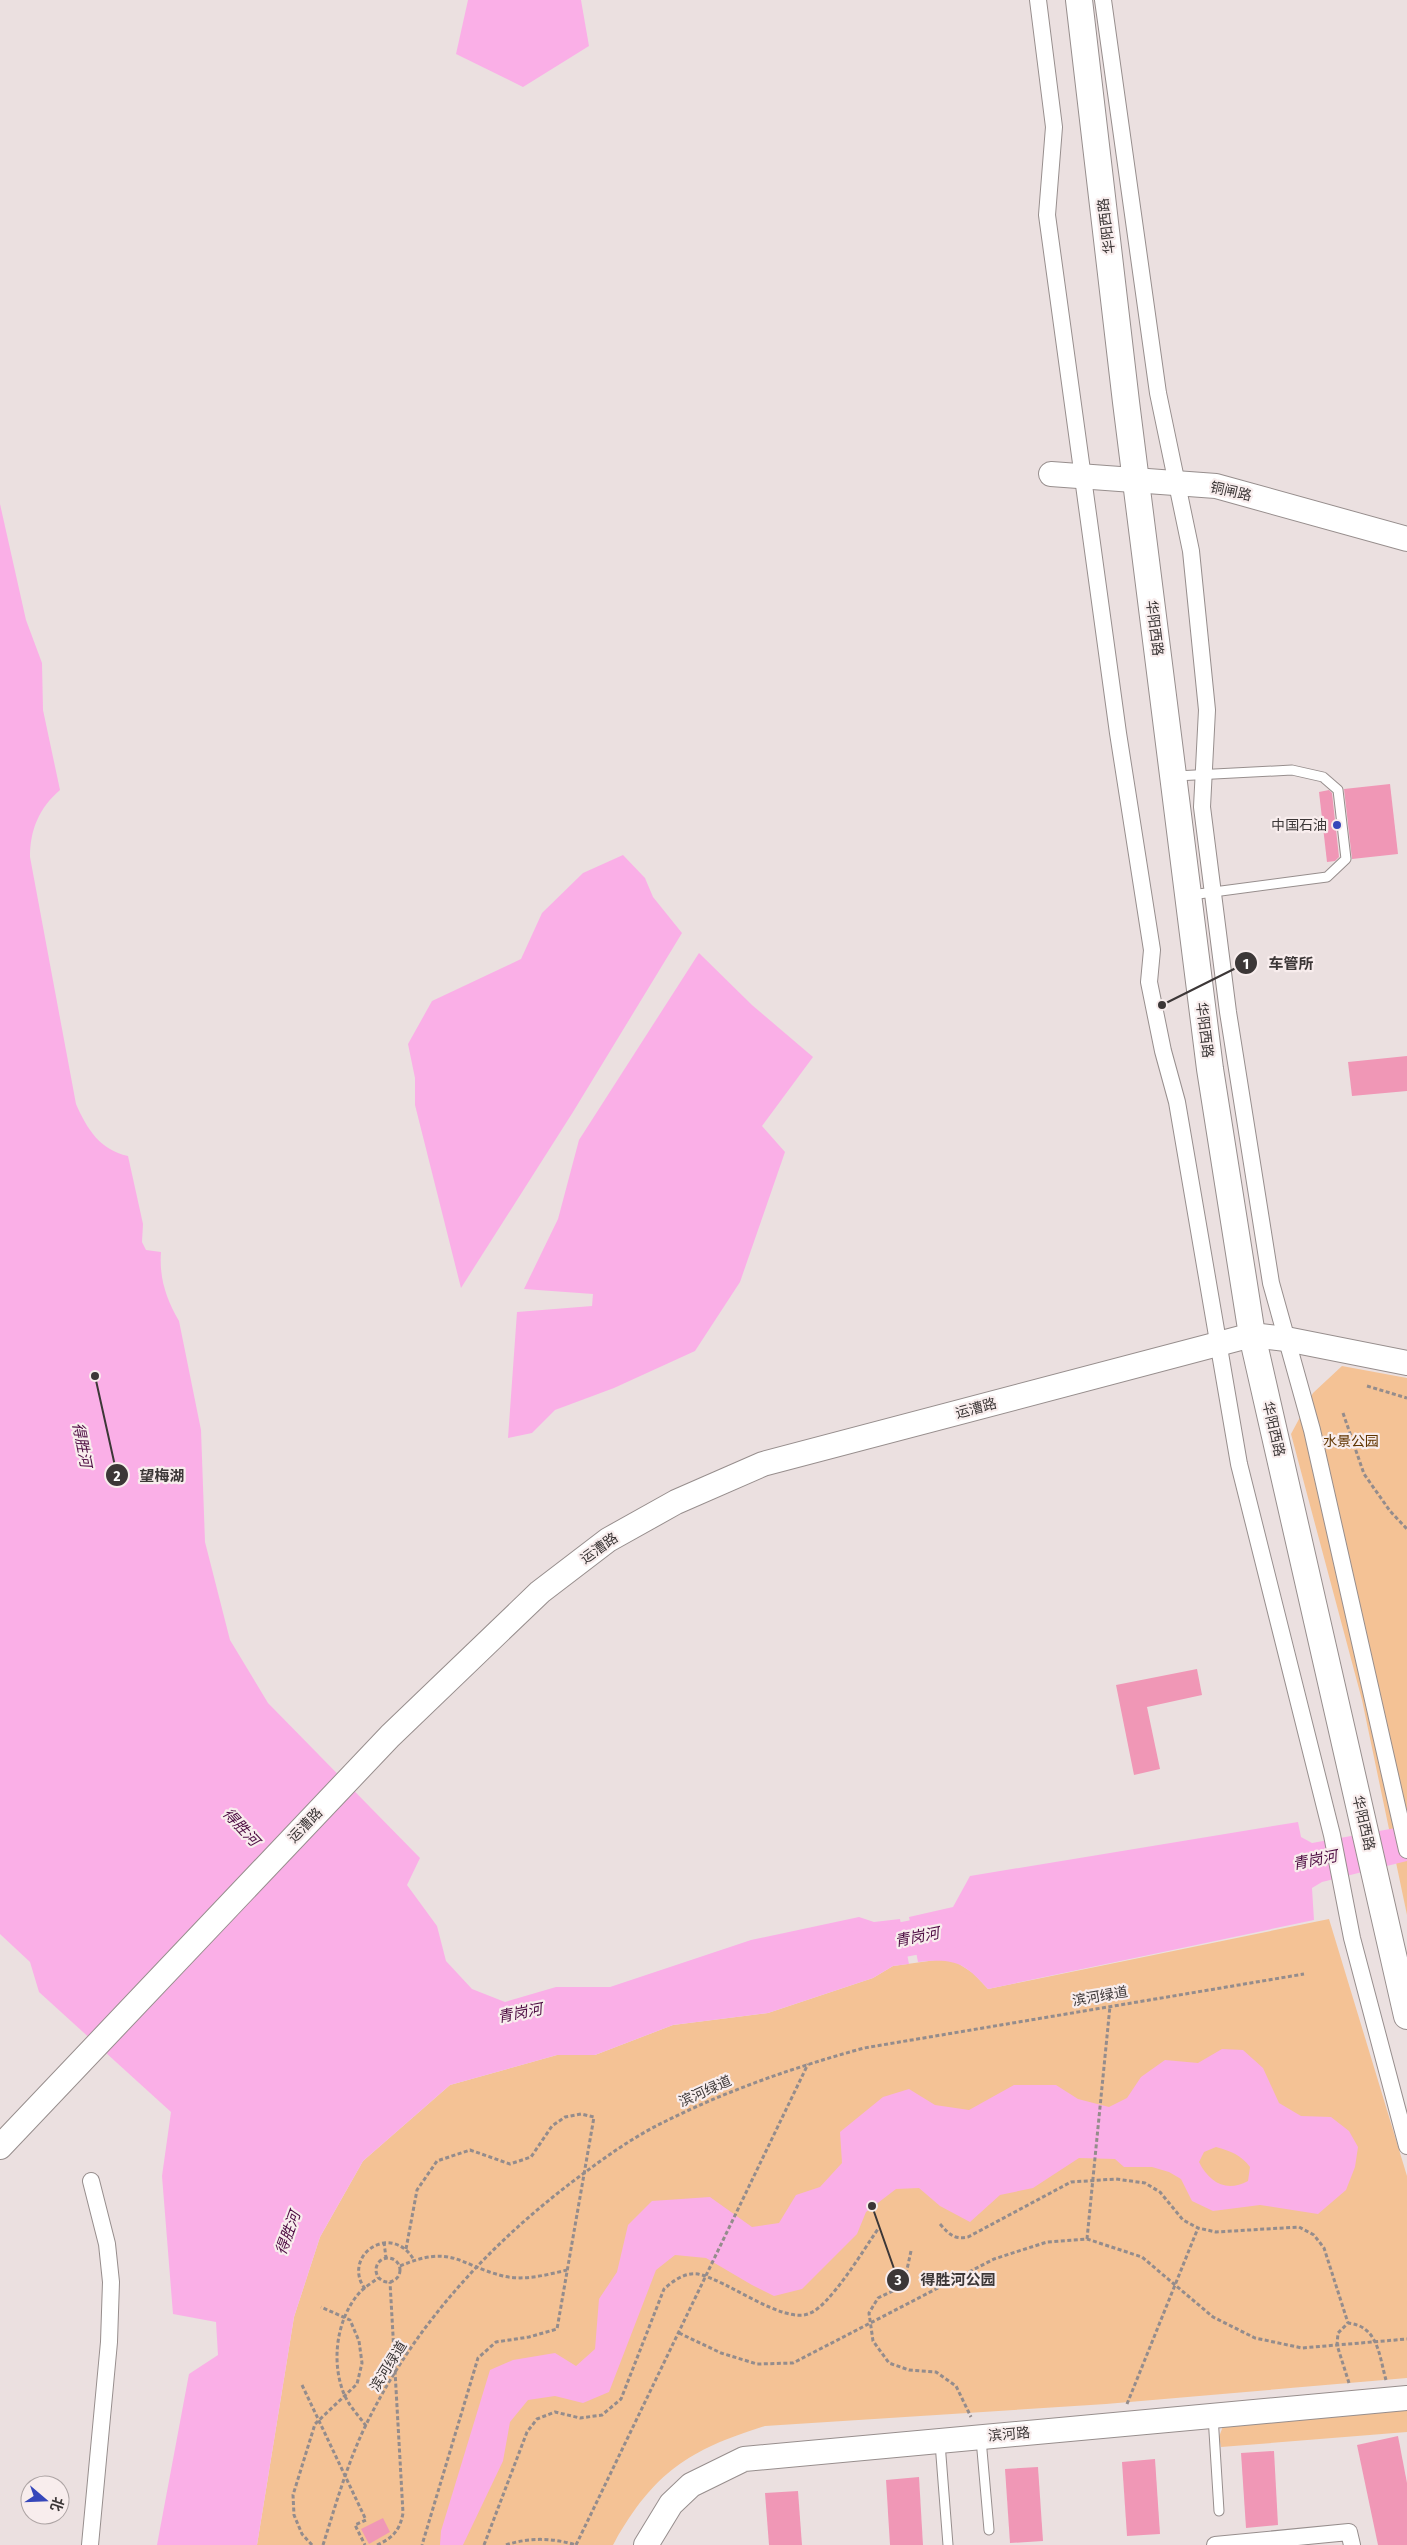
<svg xmlns="http://www.w3.org/2000/svg" width="1407" height="2545" font-family="'Fira Sans Condensed','Noto Sans SC',sans-serif">
<style>
.green{fill:#f4c295}
.water{fill:#faafe7;fill-rule:evenodd}
.lines{fill:none;stroke-linecap:round;stroke-linejoin:round}
.river{stroke:#faafe7;stroke-width:35}
.building{fill:#f097b6}
.lane-casing{stroke:#978e8d;stroke-width:11}
.street-casing{stroke:#978e8d;stroke-width:18}
.secondary-casing{stroke:#978e8d;stroke-width:26}
.primary-casing{stroke:#978e8d;stroke-width:28}
.path{stroke:#948c8c;stroke-width:3;stroke-dasharray:4 2.5;stroke-linecap:butt}
.lane{stroke:#fff;stroke-width:9}
.street{stroke:#fff;stroke-width:16}
.secondary{stroke:#fff;stroke-width:24}
.primary{stroke:#fff;stroke-width:26}
.poi-dot{fill:#3647ba;stroke:#f8eded;stroke-width:2}
.labels{text-anchor:middle;stroke-width:4.5;stroke-linejoin:round;paint-order:stroke}
.street-label{font-size:14px;fill:#3c3737;stroke:#f8eded}
.poi-label{font-size:14px;fill:#3c3737;stroke:#f8eded;text-anchor:end}
.park-label{font-size:14px;fill:#603500;stroke:#f8eded}
.water-label{font-size:15px;font-style:italic;fill:#4d0c42;stroke:#f8eded}
.leader{fill:none;stroke:#3c3737;stroke-width:2}
.callout-dot{fill:#3c3737;stroke:#f8eded;stroke-width:2}
.mark-label{font-size:15px;text-anchor:middle;font-weight:bold;fill:#fff}
.callout-label{font-size:15px;text-anchor:middle;font-weight:bold;fill:#3c3737;stroke:#f8eded;stroke-width:4.5;stroke-linejoin:round;paint-order:stroke}
</style>
<rect width="100%" height="100%" fill="#ebe0e0"/>
<!-- green -->
<g class="green">
<polygon points="1342,1366 1407,1378 1407,1915 1362,1700 1291,1434 1313,1393"/>
<path d="M 1329,1919 L 1407,2176 L 1407,2378 L 1106,2404 L 765,2426 C 688,2450 653,2473 613,2545 L 257,2545 L 294,2317 L 320,2237 L 363,2161 L 450,2085 L 557,2055 L 595,2055 L 673,2025 L 768,2013 L 873,1978 L 893,1966 L 943,1959 L 956,1962 L 973,1973 L 988,1989 Z"/>
<polygon points="1407,2408 1407,2432 1221,2447 1219,2437 1223,2426"/>
</g>
<!-- water -->
<g class="water">
<polygon points="468,0 581,0 589,46 523,87 456,54"/>
<path d="M 0,504 L 26,620 L 42,663 L 43,710 L 60,790 C 39,808 30,830 30,857 L 76,1104 C 87,1129 100,1150 128,1156 L 143,1224 L 142,1242 L 146,1250 L 161,1252 C 159,1277 166,1299 179,1321 L 201,1430 L 205,1542 L 230,1640 L 268,1703 L 420,1858 L 407,1885 L 437,1926 L 446,1961 L 472,1989 L 505,2002 L 556,1987 L 610,1987 L 751,1940 L 859,1917 L 874,1922 L 900,1919 L 909,1964 L 893,1966 L 873,1978 L 768,2013 L 673,2025 L 595,2055 L 557,2055 L 450,2085 L 363,2161 L 320,2237 L 294,2317 L 257,2545 L 157,2545 L 189,2374 L 218,2355 L 216,2322 L 173,2314 L 162,2176 L 171,2112 L 39,1992 L 30,1962 L 0,1934 Z"/>
<polygon points="623,855 645,878 653,897 682,933 573,1112 461,1288 415,1105 415,1078 408,1044 432,1001 521,959 542,913 583,873"/>
<polygon points="699,953 752,1005 813,1057 762,1126 785,1152 740,1282 695,1351 614,1388 555,1410 532,1433 508,1438 517,1312 592,1306 593,1294 524,1289 558,1219 579,1140"/>
<path d="M 1298,1822 L 1301,1837 L 1312,1843 L 1407,1826 L 1407,1861 L 1322,1882 L 1312,1888 L 1314,1920 L 988,1989 C 964,1962 954,1958 918,1962 L 909,1917 L 953,1907 L 970,1876 Z"/>
<path d="M 1222,2049 L 1243,2050 L 1263,2068 L 1279,2103 L 1301,2116 L 1331,2117 L 1349,2131 L 1358,2147 L 1355,2167 L 1346,2190 L 1318,2214 L 1260,2205 L 1213,2211 L 1192,2201 L 1181,2179 L 1169,2172 L 1152,2167 L 1124,2167 L 1115,2159 L 1079,2158 L 1033,2188 L 1000,2195 L 970,2222 L 940,2206 L 919,2188 L 896,2189 L 866,2212 L 857,2234 L 802,2289 L 774,2296 L 752,2285 L 706,2258 L 675,2255 L 656,2270 L 609,2392 L 583,2403 L 555,2396 L 528,2400 L 510,2422 L 503,2461 L 463,2545 L 440,2545 L 441,2531 L 490,2370 L 513,2360 L 555,2353 L 576,2366 L 595,2349 L 599,2299 L 617,2272 L 628,2225 L 652,2201 L 710,2197 L 752,2227 L 779,2223 L 796,2195 L 820,2187 L 842,2163 L 840,2132 L 883,2097 L 909,2089 L 935,2105 L 969,2110 L 1014,2085 L 1056,2085 L 1078,2099 L 1109,2107 L 1127,2098 L 1141,2077 L 1165,2060 L 1198,2063 ZM 1216,2147 C 1231,2151 1241,2155 1250,2167 L 1248,2181 C 1226,2193 1209,2182 1199,2162 L 1204,2152 Z"/>
</g>
<g class="lines">
<!-- river -->
<polyline class="river" points="858,1948 959,1929"/>
</g>
<!-- building -->
<g class="building">
<polygon points="1390,784 1398,854 1352,859 1344,789"/>
<polygon points="1329,790 1332,793 1339,857 1335,861 1327,862 1319,792"/>
<polygon points="1407,1056 1407,1091 1352,1096 1348,1062"/>
<polygon points="1197,1669 1202,1695 1147,1707 1160,1769 1134,1775 1116,1685"/>
<polygon points="1398,2436 1407,2483 1407,2545 1378,2545 1357,2445"/>
<polygon points="1274,2451 1278,2525 1246,2528 1241,2453"/>
<polygon points="1155,2459 1160,2534 1127,2536 1122,2462"/>
<polygon points="1038,2467 1043,2541 1010,2543 1005,2469"/>
<polygon points="919,2477 923,2545 890,2545 886,2480"/>
<polygon points="798,2491 802,2545 769,2545 765,2493"/>
<polygon points="383,2518 390,2532 369,2544 361,2529"/>
</g>
<g class="lines">
<!-- lane casing -->
<g class="lane-casing">
<g id="lane">
<polyline points="1176,776 1292,770 1323,777 1338,790 1346,859 1327,877 1191,895"/>
<polyline points="1213,2416 1219,2511"/>
<polyline points="981,2439 989,2530"/>
<polyline points="940,2443 948,2545"/>
</g>
</g>
<!-- street casing -->
<g class="street-casing">
<g id="street">
<polyline points="1038,0 1054,127 1047,215 1118,733 1152,950 1149,982 1163,1051 1177,1102 1239,1464 1332,1835 1352,1938 1407,2146"/>
<polyline points="1103,0 1158,393 1191,551 1207,710 1202,807 1228,1012 1271,1283 1312,1430 1407,1850"/>
<polyline points="90,2545 109,2342 111,2282 107,2244 91,2181"/>
<polyline points="1215,2545 1349,2532 1352,2545"/>
</g>
</g>
<!-- secondary casing -->
<g class="secondary-casing">
<g id="secondary">
<polyline points="1051,474 1216,486 1407,539"/>
<polyline points="0,2147 390,1736 540,1592 608,1540 676,1502 763,1464 1252,1335 1286,1339 1407,1363"/>
<polyline points="646,2545 671,2504 691,2485 744,2459 1407,2398"/>
</g>
</g>
<!-- primary casing -->
<g class="primary-casing">
<polyline id="primary" points="1079,0 1126,402 1210,1069 1252,1335 1407,2016"/>
</g>
<!-- path -->
<g class="path">
<polyline points="1367,1386 1407,1398"/>
<polyline points="1343,1413 1364,1474 1390,1511 1407,1529"/>
<path d="M 940,2224 C 949,2234 954,2240 968,2237 L 1071,2182 L 1116,2179 L 1145,2183 L 1160,2192 L 1183,2220 L 1198,2228 L 1216,2232 L 1299,2227 L 1314,2235 L 1324,2248 L 1348,2323"/>
<polyline points="1087,2239 1110,2006"/>
<polyline points="384,2242 386,2258"/>
<polyline points="406,2249 417,2190 437,2161 470,2150 510,2164 531,2157 552,2126 565,2117 581,2114 594,2117 557,2329 529,2337 496,2342 478,2358 422,2545"/>
<polyline points="911,2251 906,2274 897,2289 878,2298 869,2313 873,2341 889,2363 909,2370 936,2372 956,2386 971,2417"/>
<circle cx="388" cy="2270" r="12"/>
<path d="M 400,2266 C 452,2244 457,2264 503,2276 C 524,2281 546,2275 567,2270"/>
<path d="M 365,2289 C 341,2256 391,2221 414,2260"/>
<polyline points="679,2333 721,2353 757,2364 793,2363 994,2259 1047,2242 1087,2239 1142,2257 1213,2317 1255,2338 1302,2348 1407,2339"/>
<path d="M 1349,2383 L 1337,2345 L 1338,2333 L 1348,2323 C 1378,2326 1379,2355 1386,2380"/>
<polyline points="302,2385 366,2520 355,2525 365,2545"/>
<polyline points="1127,2404 1198,2228"/>
<path d="M 366,2426 C 359,2416 349,2406 344,2394 C 331,2362 336,2319 360,2292 C 365,2287 373,2282 378,2278"/>
<polyline points="312,2545 302,2534 294,2515 293,2495 315,2424 357,2384 362,2363 359,2341 350,2320 321,2307"/>
<path d="M 323,2545 C 335,2507 346,2468 363,2431 C 411,2329 487,2246 576,2179 C 604,2158 633,2137 664,2122 C 728,2090 795,2067 864,2048 L 1304,1974"/>
<path d="M 377,2545 C 393,2538 400,2530 403,2513 L 390,2282"/>
<path d="M 484,2545 L 527,2432 L 537,2419 L 555,2412 L 580,2418 L 602,2415 L 621,2399 L 664,2289 C 673,2281 685,2272 698,2274 C 727,2280 781,2323 808,2314 C 829,2308 864,2249 878,2229"/>
<path d="M 506,2545 C 530,2537 553,2538 576,2545"/>
<polyline points="576,2545 808,2064"/>
</g>
<!-- lane -->
<use href="#lane" class="lane"/>
<!-- street -->
<use href="#street" class="street"/>
<!-- secondary -->
<use href="#secondary" class="secondary"/>
<!-- primary -->
<use href="#primary" class="primary"/>
</g>
<!-- markers -->
<circle class="poi-dot" cx="1337" cy="825" r="5"/>
<g class="labels">
<!-- street labels -->
<g class="street-label">
<text transform="translate(1106 226) rotate(-97)" y="5">华阳西路</text>
<text transform="translate(1231 491) rotate(13)" y="5">铜闸路</text>
<text transform="translate(1155 628) rotate(83)" y="5">华阳西路</text>
<text transform="translate(1205 1030) rotate(83)" y="5">华阳西路</text>
<text transform="translate(976 1408) rotate(-15)" y="5">运漕路</text>
<text transform="translate(1274 1429) rotate(77)" y="5">华阳西路</text>
<text transform="translate(599 1548) rotate(-35)" y="5">运漕路</text>
<text transform="translate(1364 1823) rotate(77)" y="5">华阳西路</text>
<text transform="translate(305 1825) rotate(-46)" y="5">运漕路</text>
<text transform="translate(1100 1996) rotate(-10)" y="5">滨河绿道</text>
<text transform="translate(705 2091) rotate(-24)" y="5">滨河绿道</text>
<text transform="translate(388 2366) rotate(-58)" y="5">滨河绿道</text>
<text transform="translate(1009 2434) rotate(-5)" y="5">滨河路</text>
</g>
<!-- poi labels -->
<g class="poi-label">
<text x="1327" y="830">中国石油</text>
</g>
<!-- park labels -->
<g class="park-label">
<text x="1351" y="1446">水景公园</text>
</g>
<!-- water labels -->
<g class="water-label">
<text transform="translate(82 1445) rotate(79)" y="5">得胜河</text>
<text transform="translate(241 1827) rotate(47)" y="5">得胜河</text>
<text transform="translate(1315 1860) rotate(-11)" y="5">青岗河</text>
<text transform="translate(917 1937) rotate(-11)" y="5">青岗河</text>
<text transform="translate(520 2013) rotate(-11)" y="5">青岗河</text>
<text transform="translate(288 2233) rotate(-70)" y="5">得胜河</text>
</g>
</g>
<!-- callouts -->
<path class="leader" d="M1162 1005L1246 963M95 1376L117 1475M872 2206L898 2280"/>
<g class="callout-dot">
<circle cx="1162" cy="1005" r="5"/>
<circle cx="95" cy="1376" r="5"/>
<circle cx="872" cy="2206" r="5"/>
<circle cx="1246" cy="963" r="12"/>
<circle cx="117" cy="1475" r="12"/>
<circle cx="898" cy="2280" r="12"/>
</g>
<g class="mark-label">
<text x="1246" y="969">1</text>
<text x="117" y="1481">2</text>
<text x="898" y="2285">3</text>
</g>
<g class="callout-label">
<text x="1291" y="969">车管所</text>
<text x="162" y="1481">望梅湖</text>
<text x="958" y="2285">得胜河公园</text>
</g>
<!-- north arrow -->
<g transform="translate(45 2500) rotate(109)"><circle r="24" fill="#f8eded" stroke="#ada4a4"/>
<path d="M0-4L9 19L0 12L-9 19Z" fill="#3647ba"/>
<text y="-8" font-size="14" font-weight="bold" text-anchor="middle" fill="#3c3737">北</text>
</g>
</svg>
